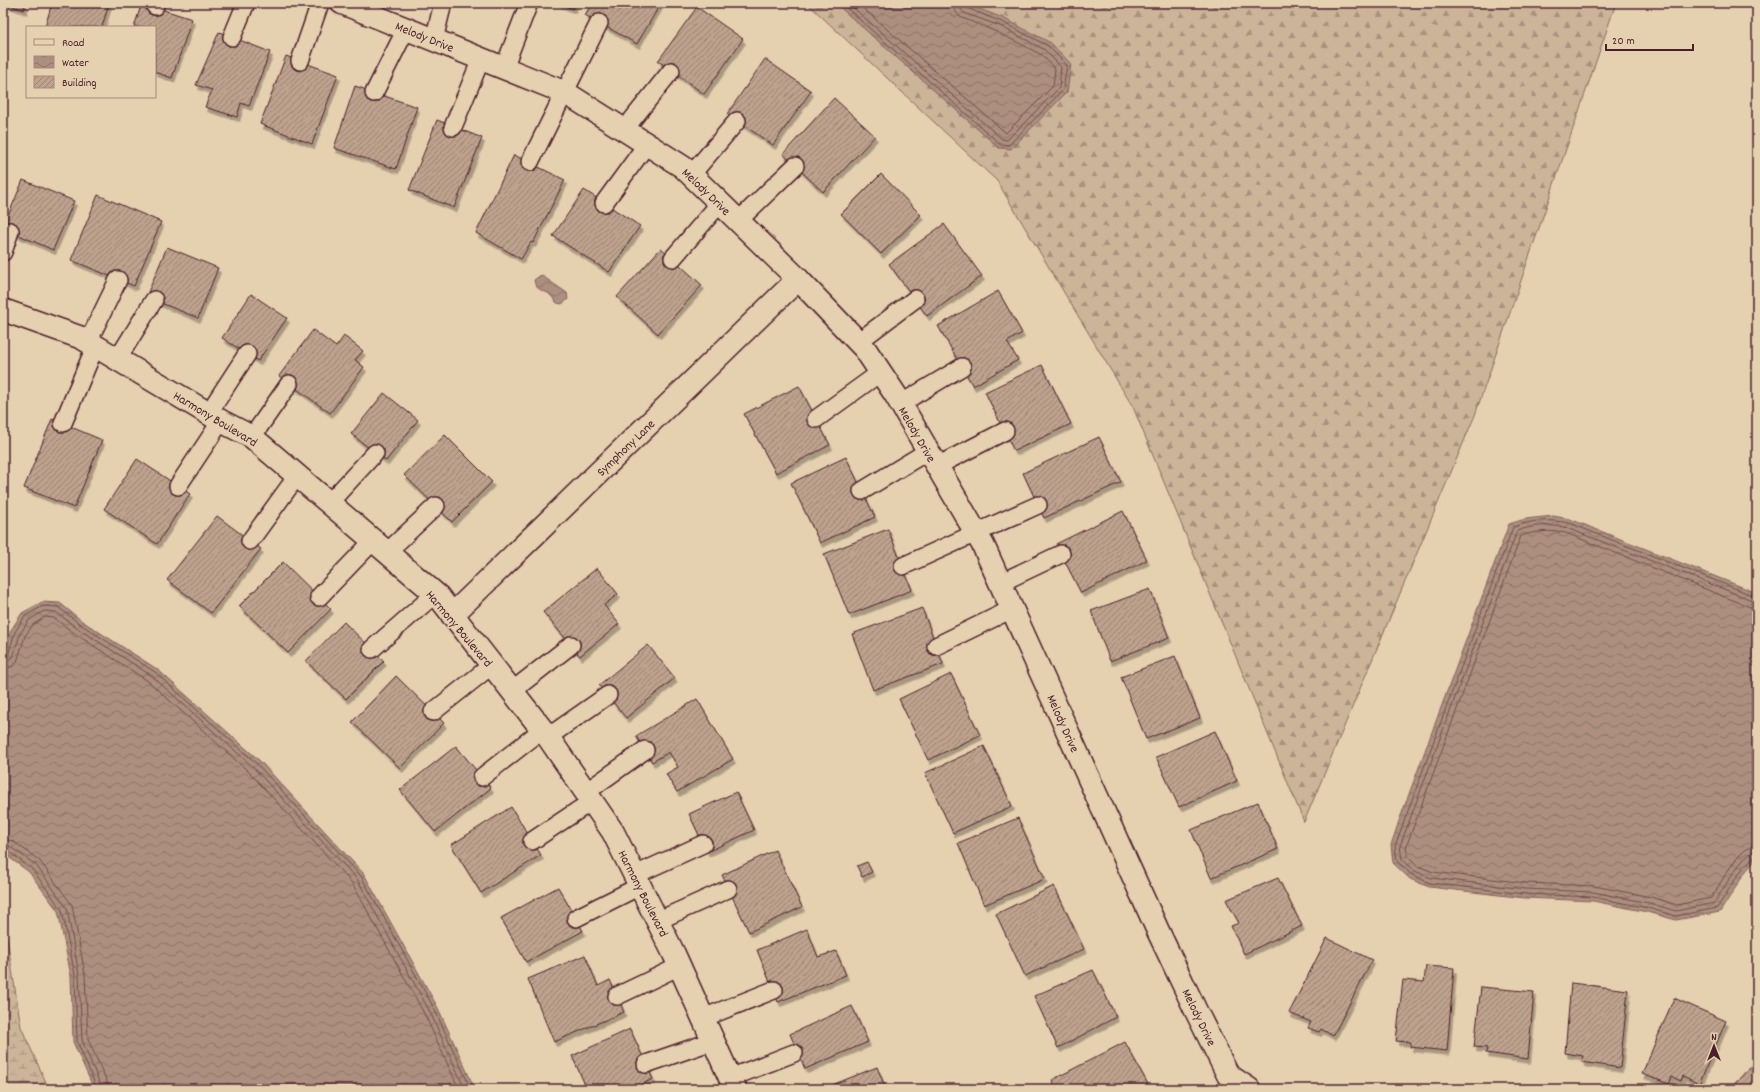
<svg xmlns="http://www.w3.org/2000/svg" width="1760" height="1092" font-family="Dekko,sans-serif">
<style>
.forest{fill:url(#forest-firs);stroke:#8b6a62}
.wetland{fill:url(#wetland-marsh);stroke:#8b6a62}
.water{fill:url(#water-waves);stroke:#85625d}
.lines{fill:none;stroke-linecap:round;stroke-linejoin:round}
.shore{stroke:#714c4c;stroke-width:1}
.building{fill:url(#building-hatch);stroke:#4a1f2b;filter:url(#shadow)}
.lane-casing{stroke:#4a1f2b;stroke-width:20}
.street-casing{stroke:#4a1f2b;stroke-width:25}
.lane{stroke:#e5d0af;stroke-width:17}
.street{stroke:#e5d0af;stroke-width:22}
.labels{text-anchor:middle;stroke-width:3;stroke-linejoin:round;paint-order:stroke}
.street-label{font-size:13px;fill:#4a1f2b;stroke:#e5d0af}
</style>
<defs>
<pattern id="forest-firs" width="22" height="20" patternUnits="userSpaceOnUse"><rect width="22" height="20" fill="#ccb499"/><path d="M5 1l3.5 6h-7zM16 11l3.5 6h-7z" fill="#a8927d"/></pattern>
<pattern id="wetland-marsh" width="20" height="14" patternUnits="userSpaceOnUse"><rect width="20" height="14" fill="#ccb499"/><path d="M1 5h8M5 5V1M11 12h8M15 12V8" fill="none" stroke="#a8927d"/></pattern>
<pattern id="water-waves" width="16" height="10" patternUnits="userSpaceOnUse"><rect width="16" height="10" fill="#ac8f7e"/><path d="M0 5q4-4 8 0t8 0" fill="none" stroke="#8e7467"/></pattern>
<pattern id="building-hatch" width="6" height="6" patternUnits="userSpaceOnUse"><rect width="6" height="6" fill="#bda28d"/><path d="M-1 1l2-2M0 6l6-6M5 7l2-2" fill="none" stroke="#9c8373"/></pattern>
<filter id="shadow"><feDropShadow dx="2.5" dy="4.5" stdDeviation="0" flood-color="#0004"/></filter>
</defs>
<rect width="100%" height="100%" fill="#e5d0af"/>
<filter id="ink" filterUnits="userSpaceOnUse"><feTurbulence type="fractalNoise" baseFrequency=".025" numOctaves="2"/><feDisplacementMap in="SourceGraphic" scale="8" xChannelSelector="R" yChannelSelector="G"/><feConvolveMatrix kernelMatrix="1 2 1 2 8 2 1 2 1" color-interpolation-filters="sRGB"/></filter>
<g filter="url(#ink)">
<!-- forest -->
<polygon class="forest" points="807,3 1616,3 1475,415 1304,822 1133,407 997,181"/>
<!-- wetland -->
<polygon class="wetland" points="3,912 21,1027 49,1089 3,1089"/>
<!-- water -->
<g class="water">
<polygon points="835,3 964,3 1003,18 1051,43 1071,64 1067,92 1011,149 999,148"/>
<path d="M 541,275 L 567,293 L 568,299 L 562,304 L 557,303 C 554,300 551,295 548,293 C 541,290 535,289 534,280 Z"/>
<polygon points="1553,516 1570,519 1757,593 1757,858 1746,871 1720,912 1676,920 1647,912 1593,901 1525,898 1429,887 1410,879 1393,863 1391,845 1399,821 1509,524 1525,519"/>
<polygon points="42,602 60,603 82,621 157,669 260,761 364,874 438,1008 475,1089 94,1089 73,1042 71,976 58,911 29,872 3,853 3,656 11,630 22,613"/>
</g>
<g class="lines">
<!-- shore -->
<g class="shore">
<polyline points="841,3 1000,144 1009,145 1063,90 1067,65 1048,46 1002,22 967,8 964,3"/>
<polyline points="848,3 1002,139 1007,140 1059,88 1061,67 1045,50 1000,26 964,13 960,8 959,3"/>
<polyline points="857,3 1006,133 1053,86 1055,69 1042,55 997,32 960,17 955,11 953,3"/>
<path d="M 1757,597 L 1569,523 C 1549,519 1531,520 1513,527 L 1395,846 L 1397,861 L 1412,875 L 1430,883 L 1525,894 L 1593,897 L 1648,908 L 1676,916 L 1717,908 C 1725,897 1746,857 1757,856"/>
<path d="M 1757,602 L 1567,528 C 1550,524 1533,525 1517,531 L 1400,846 L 1402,859 L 1415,871 L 1431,878 L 1525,889 L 1593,892 L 1649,903 L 1676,911 L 1714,903 C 1723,891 1742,852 1757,851"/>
<path d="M 1757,608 L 1750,607 L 1566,533 C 1551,530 1535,531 1521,536 L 1406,847 L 1408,856 L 1418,866 L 1433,872 L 1526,883 L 1594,886 L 1651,897 L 1677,905 L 1711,898 C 1721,884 1738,846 1757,845"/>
<polyline points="3,657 8,655 15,632 25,616 43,606 58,607 80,624 155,672 257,764 361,876 435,1010 471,1089"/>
<polyline points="3,662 8,661 13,657 20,634 29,620 44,611 56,612 77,628 152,676 253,767 357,879 430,1012 465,1089"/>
<polyline points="3,668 11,667 17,662 25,636 33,625 45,617 54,618 74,633 148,681 249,772 352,883 425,1015 459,1089"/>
<polyline points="3,839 13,841 40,861 72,905 85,974 88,1039 107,1082 108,1089"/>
<polyline points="3,845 9,846 36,865 67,908 79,975 82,1040 102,1089"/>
<polyline points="3,850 7,850 32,869 62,910 75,975 77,1041 97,1089"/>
</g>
</g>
<!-- building -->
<g class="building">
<polygon points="4,3 26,3 24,10"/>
<polygon points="52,3 109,3 102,27 45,27"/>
<polygon points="142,3 192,19 172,78 155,72 155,27 134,27"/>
<polygon points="559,3 575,3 573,9"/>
<polygon points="592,3 661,3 637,44 585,15"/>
<polygon points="697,7 743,39 704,94 658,61"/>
<polygon points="219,32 270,52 249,106 241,103 237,117 205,107 212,90 196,85"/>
<polygon points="286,56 338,75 312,144 260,124"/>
<polygon points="765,59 811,91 773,145 727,114"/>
<polygon points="355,86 417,107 396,169 334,148"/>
<polygon points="834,98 875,136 823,192 783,154"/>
<polygon points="437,120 482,138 454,208 409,190"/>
<polygon points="514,155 565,180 533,243 531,242 521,259 476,233"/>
<polygon points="881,174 921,215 881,254 841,214"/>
<polygon points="23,180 74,201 53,250 3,228"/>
<polygon points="584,190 640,226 609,272 553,236"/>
<polygon points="98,195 161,222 134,286 71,260"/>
<polygon points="944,224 982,276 927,316 889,264"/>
<polygon points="167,247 218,268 198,318 146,297"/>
<polygon points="661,248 702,285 658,334 617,297"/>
<polygon points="998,291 1022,333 1007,342 1018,360 973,386 938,326"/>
<polygon points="251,294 287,318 258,361 222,338"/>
<polygon points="313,330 336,347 344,336 363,351 355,360 364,367 330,413 279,376"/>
<polygon points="1042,365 1071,424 1014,451 985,392"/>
<polygon points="799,386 830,445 776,473 744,414"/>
<polygon points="384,393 418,420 386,461 351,434"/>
<polygon points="52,419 102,440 74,508 24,488"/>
<polygon points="445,435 492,482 452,522 404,475"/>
<polygon points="1099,437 1121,482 1044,518 1023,473"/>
<polygon points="846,457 875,517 820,543 791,483"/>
<polygon points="137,459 190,494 157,544 104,509"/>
<polygon points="1123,511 1147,560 1081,593 1056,544"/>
<polygon points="217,516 261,549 211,613 167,580"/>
<polygon points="888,529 912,590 849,615 824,554"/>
<polygon points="283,562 331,609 288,653 239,606"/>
<polygon points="597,568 618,594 604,605 619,624 580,656 543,612"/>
<polygon points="1150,589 1169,638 1110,661 1091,611"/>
<polygon points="922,608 943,664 873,690 852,634"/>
<polygon points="344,622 384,661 346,699 306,661"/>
<polygon points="648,645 675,678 626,718 599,685"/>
<polygon points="1175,656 1200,718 1146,739 1121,677"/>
<polygon points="951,674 980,735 928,760 899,699"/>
<polygon points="396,676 444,723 400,768 352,722"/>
<polygon points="697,699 733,759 677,792 666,774 678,767 669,752 652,762 636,736"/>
<polygon points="1215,731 1237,781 1179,807 1156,757"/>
<polygon points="456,746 491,788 435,832 400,790"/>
<polygon points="984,746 1012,806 953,833 925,773"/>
<polygon points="736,792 754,830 707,852 689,814"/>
<polygon points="1258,802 1278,849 1211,878 1191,830"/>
<polygon points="511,807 541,855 481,893 451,845"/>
<polygon points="1018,818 1045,879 984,905 958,843"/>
<polygon points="775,850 802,907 749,932 722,875"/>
<polygon points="867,862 872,872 862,877 857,866"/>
<polygon points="1278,878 1302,926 1244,954 1231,926 1239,923 1226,900"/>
<polygon points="1054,886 1084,949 1025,976 996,914"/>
<polygon points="558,887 583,931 526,962 501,918"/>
<polygon points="807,929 818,957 836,951 846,975 778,1002 757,950"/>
<polygon points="1327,938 1372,960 1333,1036 1321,1029 1319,1032 1308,1028 1311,1022 1289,1013"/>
<polygon points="585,955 598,986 610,980 624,1012 554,1042 528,979"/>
<polygon points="1426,966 1454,968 1447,1051 1410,1047 1411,1042 1396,1041 1403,980 1424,982"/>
<polygon points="1093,970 1116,1017 1058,1048 1034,996"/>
<polygon points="1571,983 1628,990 1620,1068 1582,1062 1583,1056 1565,1053"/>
<polygon points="1481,987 1534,992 1528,1059 1486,1053 1487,1048 1474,1047"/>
<polygon points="1674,998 1726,1021 1699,1084 1683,1076 1681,1081 1672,1077 1669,1084 1642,1074"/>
<polygon points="852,1006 868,1042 805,1069 790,1034"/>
<polygon points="630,1029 653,1079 632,1089 587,1089 572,1056"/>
<polygon points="1125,1042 1150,1088 1056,1089 1052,1080"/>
<polygon points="1757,1059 1757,1089 1730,1089"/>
<polygon points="877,1067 886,1089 834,1089 832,1085"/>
</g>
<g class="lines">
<!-- lane casing -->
<g class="lane-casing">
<g id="lane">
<polyline points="155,6 156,3"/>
<polyline points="232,37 246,3"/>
<polyline points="434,40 443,3"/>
<polyline points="300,61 320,3"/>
<polyline points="504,68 529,3"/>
<polyline points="374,93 406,29"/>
<polyline points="453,127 481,59"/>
<polyline points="624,130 671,71"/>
<polyline points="530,162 599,23"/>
<polyline points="691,175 737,121"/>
<polyline points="604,203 647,144"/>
<polyline points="738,221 795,166"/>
<polyline points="3,252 10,231"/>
<polyline points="673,258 720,203"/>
<polyline points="88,342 118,280"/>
<polyline points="858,342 915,299"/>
<polyline points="117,360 154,300"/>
<polyline points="900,404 962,367"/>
<polyline points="208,414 247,354"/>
<polyline points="816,419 881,372"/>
<polyline points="63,423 95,347"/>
<polyline points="252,437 289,384"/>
<polyline points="937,466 1005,431"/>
<polyline points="178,486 221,421"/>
<polyline points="862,491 928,451"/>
<polyline points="329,503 375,453"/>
<polyline points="250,541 297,476"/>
<polyline points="386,553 436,506"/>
<polyline points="903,566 1038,505"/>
<polyline points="1000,583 1061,554"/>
<polyline points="319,597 373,541"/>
<polyline points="936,646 1012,609"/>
<polyline points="372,649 435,594"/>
<polyline points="512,691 571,645"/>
<polyline points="433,712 492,665"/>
<polyline points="548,737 608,695"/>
<polyline points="482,777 542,730"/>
<polyline points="586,792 645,750"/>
<polyline points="532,841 592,801"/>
<polyline points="635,875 703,844"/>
<polyline points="576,918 640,886"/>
<polyline points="657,921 728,889"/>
<polyline points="617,996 680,966"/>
<polyline points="703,1018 774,990"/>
<polyline points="646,1064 713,1041"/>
<polyline points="730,1078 794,1053"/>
</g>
</g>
<!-- street casing -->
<g class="street-casing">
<g id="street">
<polyline points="342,3 566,93 683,167 798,279 865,349 895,394 983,545 1158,931 1196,1011 1228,1075 1249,1089"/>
<polyline points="3,310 82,338 221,421 252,437 438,596 548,737 613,832 674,954 735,1089"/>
<polyline points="452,615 798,279"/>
</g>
</g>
<!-- lane -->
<use href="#lane" class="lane"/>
<!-- street -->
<use href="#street" class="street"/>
</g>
</g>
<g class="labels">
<!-- street labels -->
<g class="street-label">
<text transform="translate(425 36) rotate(22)" y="5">Melody Drive</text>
<text transform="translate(707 191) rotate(44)" y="5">Melody Drive</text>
<text transform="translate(216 418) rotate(31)" y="5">Harmony Boulevard</text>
<text transform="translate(918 434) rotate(60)" y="5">Melody Drive</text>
<text transform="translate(625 447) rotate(-44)" y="5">Symphony Lane</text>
<text transform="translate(460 628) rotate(50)" y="5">Harmony Boulevard</text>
<text transform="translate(1064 723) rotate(66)" y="5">Melody Drive</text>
<text transform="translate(644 893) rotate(63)" y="5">Harmony Boulevard</text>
<text transform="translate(1200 1017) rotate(64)" y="5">Melody Drive</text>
</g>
</g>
<!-- margin -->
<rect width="1760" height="1092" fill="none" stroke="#e5d0af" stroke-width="16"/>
<rect x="8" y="8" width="1744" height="1076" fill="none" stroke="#4a1f2b" stroke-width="1.5" filter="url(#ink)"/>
<!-- legend -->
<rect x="26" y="26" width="130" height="72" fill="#e5d0af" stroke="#a7897a"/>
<rect x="34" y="39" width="20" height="6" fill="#e5d0af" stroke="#a7897a"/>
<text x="62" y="46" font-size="12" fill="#4a1f2b">Road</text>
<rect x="34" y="56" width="20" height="12" fill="url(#water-waves)" stroke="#a7897a"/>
<text x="62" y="66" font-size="12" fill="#4a1f2b">Water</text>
<rect x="34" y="76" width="20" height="12" fill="url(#building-hatch)" stroke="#a7897a"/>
<text x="62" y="86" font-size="12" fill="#4a1f2b">Building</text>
<!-- north arrow -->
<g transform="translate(1714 1046)" stroke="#e5d0af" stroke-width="3" paint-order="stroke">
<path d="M0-3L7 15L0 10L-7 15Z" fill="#4a1f2b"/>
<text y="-6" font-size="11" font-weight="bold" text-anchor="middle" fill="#4a1f2b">N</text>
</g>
<!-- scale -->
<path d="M1606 44v6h87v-6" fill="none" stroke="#4a1f2b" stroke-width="2"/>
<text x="1612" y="44" font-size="12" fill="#4a1f2b" stroke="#e5d0af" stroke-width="3" paint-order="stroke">20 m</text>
</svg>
